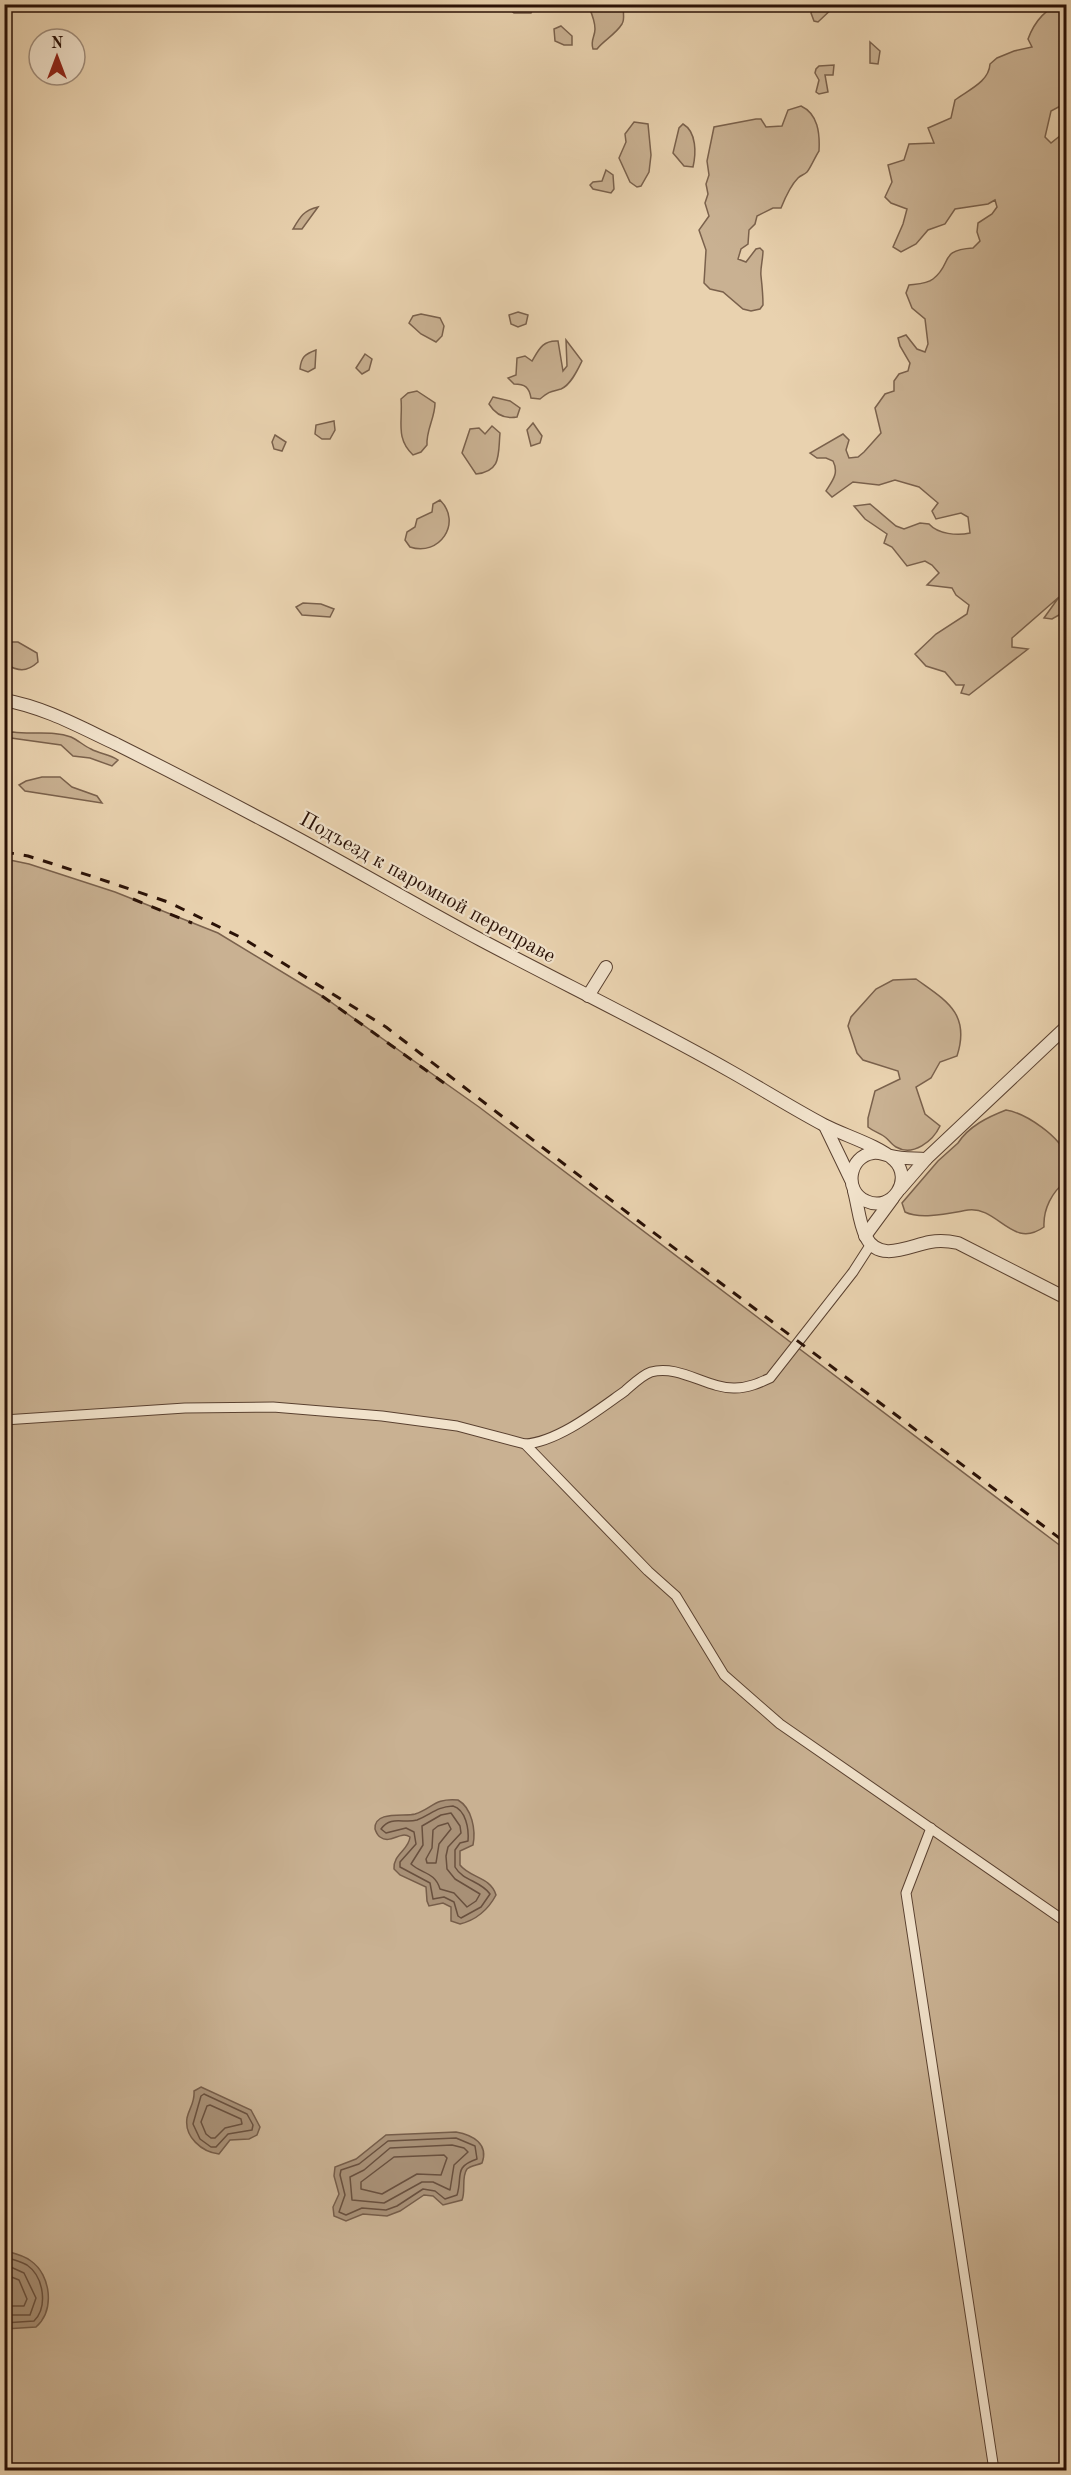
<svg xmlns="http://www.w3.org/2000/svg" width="1071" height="2475" font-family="'Old Standard TT',serif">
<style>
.green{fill:#c9b192;stroke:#7a614c;stroke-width:1.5}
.water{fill:#a89076;stroke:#765d49;stroke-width:1.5}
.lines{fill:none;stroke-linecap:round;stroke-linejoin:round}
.shore{stroke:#69503e;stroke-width:1.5}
.minor-casing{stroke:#5a4130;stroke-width:11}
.tertiary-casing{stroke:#5a4130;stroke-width:14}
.minor{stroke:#f1e2cb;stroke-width:9}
.tertiary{stroke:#f1e2cb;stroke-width:12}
.rail{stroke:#2a1106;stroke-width:3;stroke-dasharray:10 10;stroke-linecap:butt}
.labels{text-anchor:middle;stroke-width:4.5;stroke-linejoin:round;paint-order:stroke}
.street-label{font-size:21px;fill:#2a1106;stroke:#f1e2cb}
</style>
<rect width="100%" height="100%" fill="#e9d2af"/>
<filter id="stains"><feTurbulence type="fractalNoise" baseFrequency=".00333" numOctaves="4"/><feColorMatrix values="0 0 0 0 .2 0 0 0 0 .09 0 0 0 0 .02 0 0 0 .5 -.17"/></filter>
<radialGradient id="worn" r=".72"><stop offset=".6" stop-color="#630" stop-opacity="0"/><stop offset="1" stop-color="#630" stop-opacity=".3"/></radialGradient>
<!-- green -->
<g class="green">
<polygon points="816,4 836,4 836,5 818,22 814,21 811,13"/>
<polygon points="515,5 534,5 535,6 531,13 514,13 510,10"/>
<path d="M 588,5 L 625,5 C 621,11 626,17 622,24 C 615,35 604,40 597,49 L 593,49 C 590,40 595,37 595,29 C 595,20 591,12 588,5 Z"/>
<path d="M 1066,5 L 1066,103 L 1051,111 L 1045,137 L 1051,143 L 1066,131 L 1066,611 L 1052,619 L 1044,618 L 1059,597 L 1012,638 L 1012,647 L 1028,649 L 969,695 L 961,693 L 964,685 L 956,685 L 945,672 L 926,666 L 915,654 L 936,634 L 967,614 L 969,605 L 956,595 L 952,588 L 927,585 L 939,573 L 932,565 L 925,561 L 907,566 L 892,547 L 884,543 L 887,534 L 865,519 L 854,506 L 870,504 L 896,526 L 904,529 L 920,523 L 929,524 C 938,534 957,536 970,533 L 968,517 L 961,513 L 936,519 L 932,511 L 938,503 L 919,487 L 895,480 L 879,485 L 853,482 L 832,497 L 826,491 C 833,480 839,473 833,461 L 826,458 L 817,458 L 810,453 L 843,434 L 849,440 L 846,450 L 849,458 L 858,457 L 864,452 L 881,433 L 875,408 L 885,394 L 894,391 L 894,381 L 899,374 L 908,371 L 910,363 L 900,346 L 898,338 L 906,335 L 917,349 L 925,352 L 928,344 L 925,319 L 912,308 L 906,293 L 909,285 C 917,284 927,284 933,279 C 953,264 938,250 973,248 L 980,241 L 977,232 L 978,223 L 992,214 L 997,207 L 995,200 L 988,204 L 955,209 L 945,224 L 928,230 L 916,244 L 901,252 L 893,247 L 903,224 L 907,209 L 891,203 L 885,197 L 892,182 L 888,165 L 904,160 L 909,144 L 934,143 L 928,128 L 951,118 L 955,100 C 968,90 989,82 990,64 L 997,58 L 1014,51 L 1032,47 L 1028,39 C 1034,23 1047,4 1066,5 Z"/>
<polygon points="561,26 572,36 572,45 564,45 555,41 554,29"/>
<polygon points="870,42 880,51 878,64 870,63"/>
<polygon points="834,65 833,75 825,75 828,92 819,94 816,92 819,80 815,73 816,69 819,66"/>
<path d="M 801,106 C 818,114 820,133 819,151 C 815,157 810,169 807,172 C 804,175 801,175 798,178 C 791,185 785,198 781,208 L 773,208 L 757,216 L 755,224 L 749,230 L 748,244 L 741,249 L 738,259 L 746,262 L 756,249 L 760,248 L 763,251 C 763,259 760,269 761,276 C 762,285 763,295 763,305 L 760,309 L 751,311 L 743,309 L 723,292 L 710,289 L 704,283 L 706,250 L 699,230 L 709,216 L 705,203 L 708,194 L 706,184 L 709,175 L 707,161 L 714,127 L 756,119 L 761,119 L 766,127 L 782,126 L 788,110 Z"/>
<polygon points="634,122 648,124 651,155 649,172 641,186 637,187 630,182 619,158 626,142 625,134"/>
<path d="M 683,124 C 697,132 696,154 693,167 L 684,166 L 673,153 L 679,128 Z"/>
<polygon points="606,170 613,175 614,189 611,193 593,189 590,185 593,182 602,181"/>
<path d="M 318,207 L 302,229 L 293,229 C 300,217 304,210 318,207 Z"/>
<polygon points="518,312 528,315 526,324 518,327 511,324 509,315"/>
<polygon points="421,314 440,318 444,326 442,336 436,342 421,334 409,323 413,316"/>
<path d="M 566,340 L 582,361 C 578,369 571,385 561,389 C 550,392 550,391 540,399 L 531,398 C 529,387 525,384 514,384 L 508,378 L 516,375 L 517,358 L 525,356 L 532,361 C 539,349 543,340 558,341 L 563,371 L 567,366 Z"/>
<path d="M 316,350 L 315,368 L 308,372 L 300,369 C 301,357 305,354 316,350 Z"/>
<polygon points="365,354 372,359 369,370 362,374 356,368"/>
<path d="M 417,391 L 435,403 C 435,418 426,430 427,445 L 421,452 L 413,455 C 395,438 403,421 401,399 L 408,393 Z"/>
<path d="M 493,397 L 510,401 L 520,408 L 517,417 C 505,419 495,414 489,404 Z"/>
<polygon points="334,421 335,430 330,439 322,439 315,434 316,425"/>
<polygon points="533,423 542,436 540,443 531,446 527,430"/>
<path d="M 492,426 L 500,433 C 498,454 502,471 476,474 L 462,453 L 470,429 L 479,428 L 485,434 Z"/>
<polygon points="275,435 286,442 282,451 274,449 272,442"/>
<path d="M 440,500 C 463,523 439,557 410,547 L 405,540 L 407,532 L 415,527 L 417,519 L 432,512 L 433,504 Z"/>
<polygon points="303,603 321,604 334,609 330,617 302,615 296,607"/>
<path d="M 9,642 L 18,642 L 37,653 L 38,662 C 26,673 18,671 5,664 L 5,651 Z"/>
<path d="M 13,732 C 32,735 53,730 71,737 C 78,740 84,746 91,749 C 100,754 109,754 118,760 L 112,766 L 90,758 L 73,756 L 61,745 L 11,738 L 5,734 Z"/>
<polygon points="42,777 60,777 72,787 97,796 102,803 25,791 19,785 26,781"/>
<polygon points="5,859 29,864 115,892 218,933 325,998 479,1107 1066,1550 1066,2470 5,2470"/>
<path d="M 916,979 C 945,1000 971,1013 957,1056 L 940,1062 L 931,1078 L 916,1087 L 925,1114 L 940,1126 C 933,1141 913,1157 896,1147 C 892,1145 889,1140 885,1137 C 880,1133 874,1132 868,1127 L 868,1118 L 875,1091 L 900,1079 L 898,1071 L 863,1060 L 857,1053 L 848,1026 L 851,1017 L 876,989 L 893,980 Z"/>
<path d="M 1006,1110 C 1025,1113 1062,1137 1066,1157 C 1068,1164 1067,1174 1066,1181 C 1052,1192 1043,1209 1044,1227 C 1012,1250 998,1206 968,1210 C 950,1213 921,1220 905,1212 L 902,1203 L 938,1161 L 958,1143 C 969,1126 988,1117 1006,1110 Z"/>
</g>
<!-- water -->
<g class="water">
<path d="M 458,1800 C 472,1808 476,1830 473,1845 L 460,1851 L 460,1865 C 470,1878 491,1877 496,1895 C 488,1910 476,1920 460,1924 L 451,1921 L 451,1907 L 443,1903 L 429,1906 L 427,1901 L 426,1887 L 400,1875 L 394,1869 C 393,1854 409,1850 410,1837 C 400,1830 391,1845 380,1837 C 377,1835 376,1832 375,1829 C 374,1810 405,1817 415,1814 C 433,1808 434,1798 458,1800 Z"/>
<path d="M 201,2087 L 251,2110 L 260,2127 L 257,2135 L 249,2139 L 230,2140 L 219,2154 C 202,2152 184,2137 187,2118 C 189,2108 195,2103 194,2091 Z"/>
<path d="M 456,2132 C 473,2135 489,2144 482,2163 C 478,2165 470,2166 467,2169 C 461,2177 466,2191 462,2200 L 443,2205 L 433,2196 L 424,2195 L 400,2211 L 387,2216 L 363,2214 L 346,2221 L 334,2216 L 333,2207 L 339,2194 L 334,2176 L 335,2167 L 356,2159 L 386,2135 Z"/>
<path d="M 5,2251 C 13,2253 23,2255 31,2261 C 51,2275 55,2310 36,2327 L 5,2329 Z"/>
</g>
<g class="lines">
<!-- shore -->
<g class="shore">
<path d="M 453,1806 C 466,1810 469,1829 468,1841 L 460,1843 L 455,1850 L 455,1867 C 463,1881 481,1881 490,1894 L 481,1907 L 461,1918 L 458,1916 L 454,1902 L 444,1897 L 433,1899 L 430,1883 L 400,1867 L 400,1862 L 416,1844 L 414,1832 L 406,1828 L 386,1833 L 381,1829 C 391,1815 404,1824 417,1820 C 432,1814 436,1807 453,1806 Z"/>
<path d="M 451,1813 L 460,1826 L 461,1833 L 448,1847 L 446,1856 L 447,1869 L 455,1879 L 480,1894 L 476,1901 L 467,1907 L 454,1893 L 440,1889 C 435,1872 422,1874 411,1864 L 423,1845 L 422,1826 L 441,1815 Z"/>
<polygon points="448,1823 451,1829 439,1844 436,1863 427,1863 426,1859 432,1848 433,1830 438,1826"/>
<polygon points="204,2094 247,2114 253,2125 252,2130 228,2134 216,2147 211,2147 200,2139 193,2124 201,2096"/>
<polygon points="210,2105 241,2119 242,2124 225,2128 215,2138 211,2138 206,2134 201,2122 207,2106"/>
<path d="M 456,2138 L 475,2146 L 477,2159 C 453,2167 463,2176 457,2195 L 445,2199 L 435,2191 L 423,2189 L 397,2206 L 386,2210 L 362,2208 L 346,2215 L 339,2212 L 345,2195 L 340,2175 L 341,2170 L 359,2164 L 388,2141 Z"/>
<polygon points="452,2145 464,2148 468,2152 454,2165 450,2190 433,2182 422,2182 384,2203 352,2200 350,2177 364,2170 390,2148"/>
<polygon points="444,2155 447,2158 441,2175 417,2174 382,2194 361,2189 361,2182 394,2157"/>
<path d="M 4,2257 C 12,2259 20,2261 27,2265 C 44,2277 48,2307 34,2321 L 4,2323"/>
<polyline points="4,2264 24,2273 36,2298 30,2315 4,2315"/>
<polyline points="4,2274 19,2280 27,2299 24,2306 4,2306"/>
</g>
<!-- minor casing -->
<g class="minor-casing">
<g id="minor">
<path d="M 4,1420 L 185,1408 L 273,1407 L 382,1416 L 457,1426 L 525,1444 C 558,1442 598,1410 625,1391 C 632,1385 642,1375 651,1372 C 679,1364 708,1389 735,1388 C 748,1388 759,1383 770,1378 L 853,1272 L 871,1244"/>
<polyline points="525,1444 648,1571 676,1596 724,1675 780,1724 1066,1922"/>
<polyline points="931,1828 906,1893 994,2470"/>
</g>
</g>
<!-- tertiary casing -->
<g class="tertiary-casing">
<g id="tertiary">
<path d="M 4,700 C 44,707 80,727 116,744 C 166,769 216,795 265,821 C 338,859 408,901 481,940 C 564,984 649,1025 730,1071 C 762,1089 792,1108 824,1125 C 843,1135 880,1146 894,1160 C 914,1179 892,1213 866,1201 C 843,1191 849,1156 873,1153 C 880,1152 884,1155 891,1156 C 902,1159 915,1158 926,1159"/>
<polyline points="588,996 606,967"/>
<polyline points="825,1126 851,1180"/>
<polyline points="900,1189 926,1159 1066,1027"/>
<path d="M 854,1191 C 858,1205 859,1223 866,1237 C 879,1263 909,1246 930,1242 C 940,1240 949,1241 958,1243 L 1066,1298"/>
<polyline points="865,1236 893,1198"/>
</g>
</g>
<!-- minor -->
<use href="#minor" class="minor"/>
<!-- tertiary -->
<use href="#tertiary" class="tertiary"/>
<!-- rail -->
<g class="rail">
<polyline points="4,852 28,856 91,876 168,902 244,939 386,1027 633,1217 1066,1543"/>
<polyline points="133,899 192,923"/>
<polyline points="322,996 444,1083"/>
</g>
</g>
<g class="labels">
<!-- street labels -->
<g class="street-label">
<text transform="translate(428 887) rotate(29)" y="7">Подъезд к паромной переправе</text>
</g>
</g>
<!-- margin -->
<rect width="1071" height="2475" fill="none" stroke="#e9d2af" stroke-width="24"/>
<rect x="6" y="6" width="1059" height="2463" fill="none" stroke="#2a1106" stroke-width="3"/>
<rect x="12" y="12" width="1047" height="2451" fill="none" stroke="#2a1106" stroke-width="1.5"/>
<!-- north arrow -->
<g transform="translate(57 57)"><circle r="28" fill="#f1e2cb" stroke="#a18e7c" stroke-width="1.5"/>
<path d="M0-4.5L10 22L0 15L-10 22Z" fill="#8f2418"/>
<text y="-9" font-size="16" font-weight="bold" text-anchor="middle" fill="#2a1106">N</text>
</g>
<rect width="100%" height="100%" filter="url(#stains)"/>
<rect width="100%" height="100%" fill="url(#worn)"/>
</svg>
